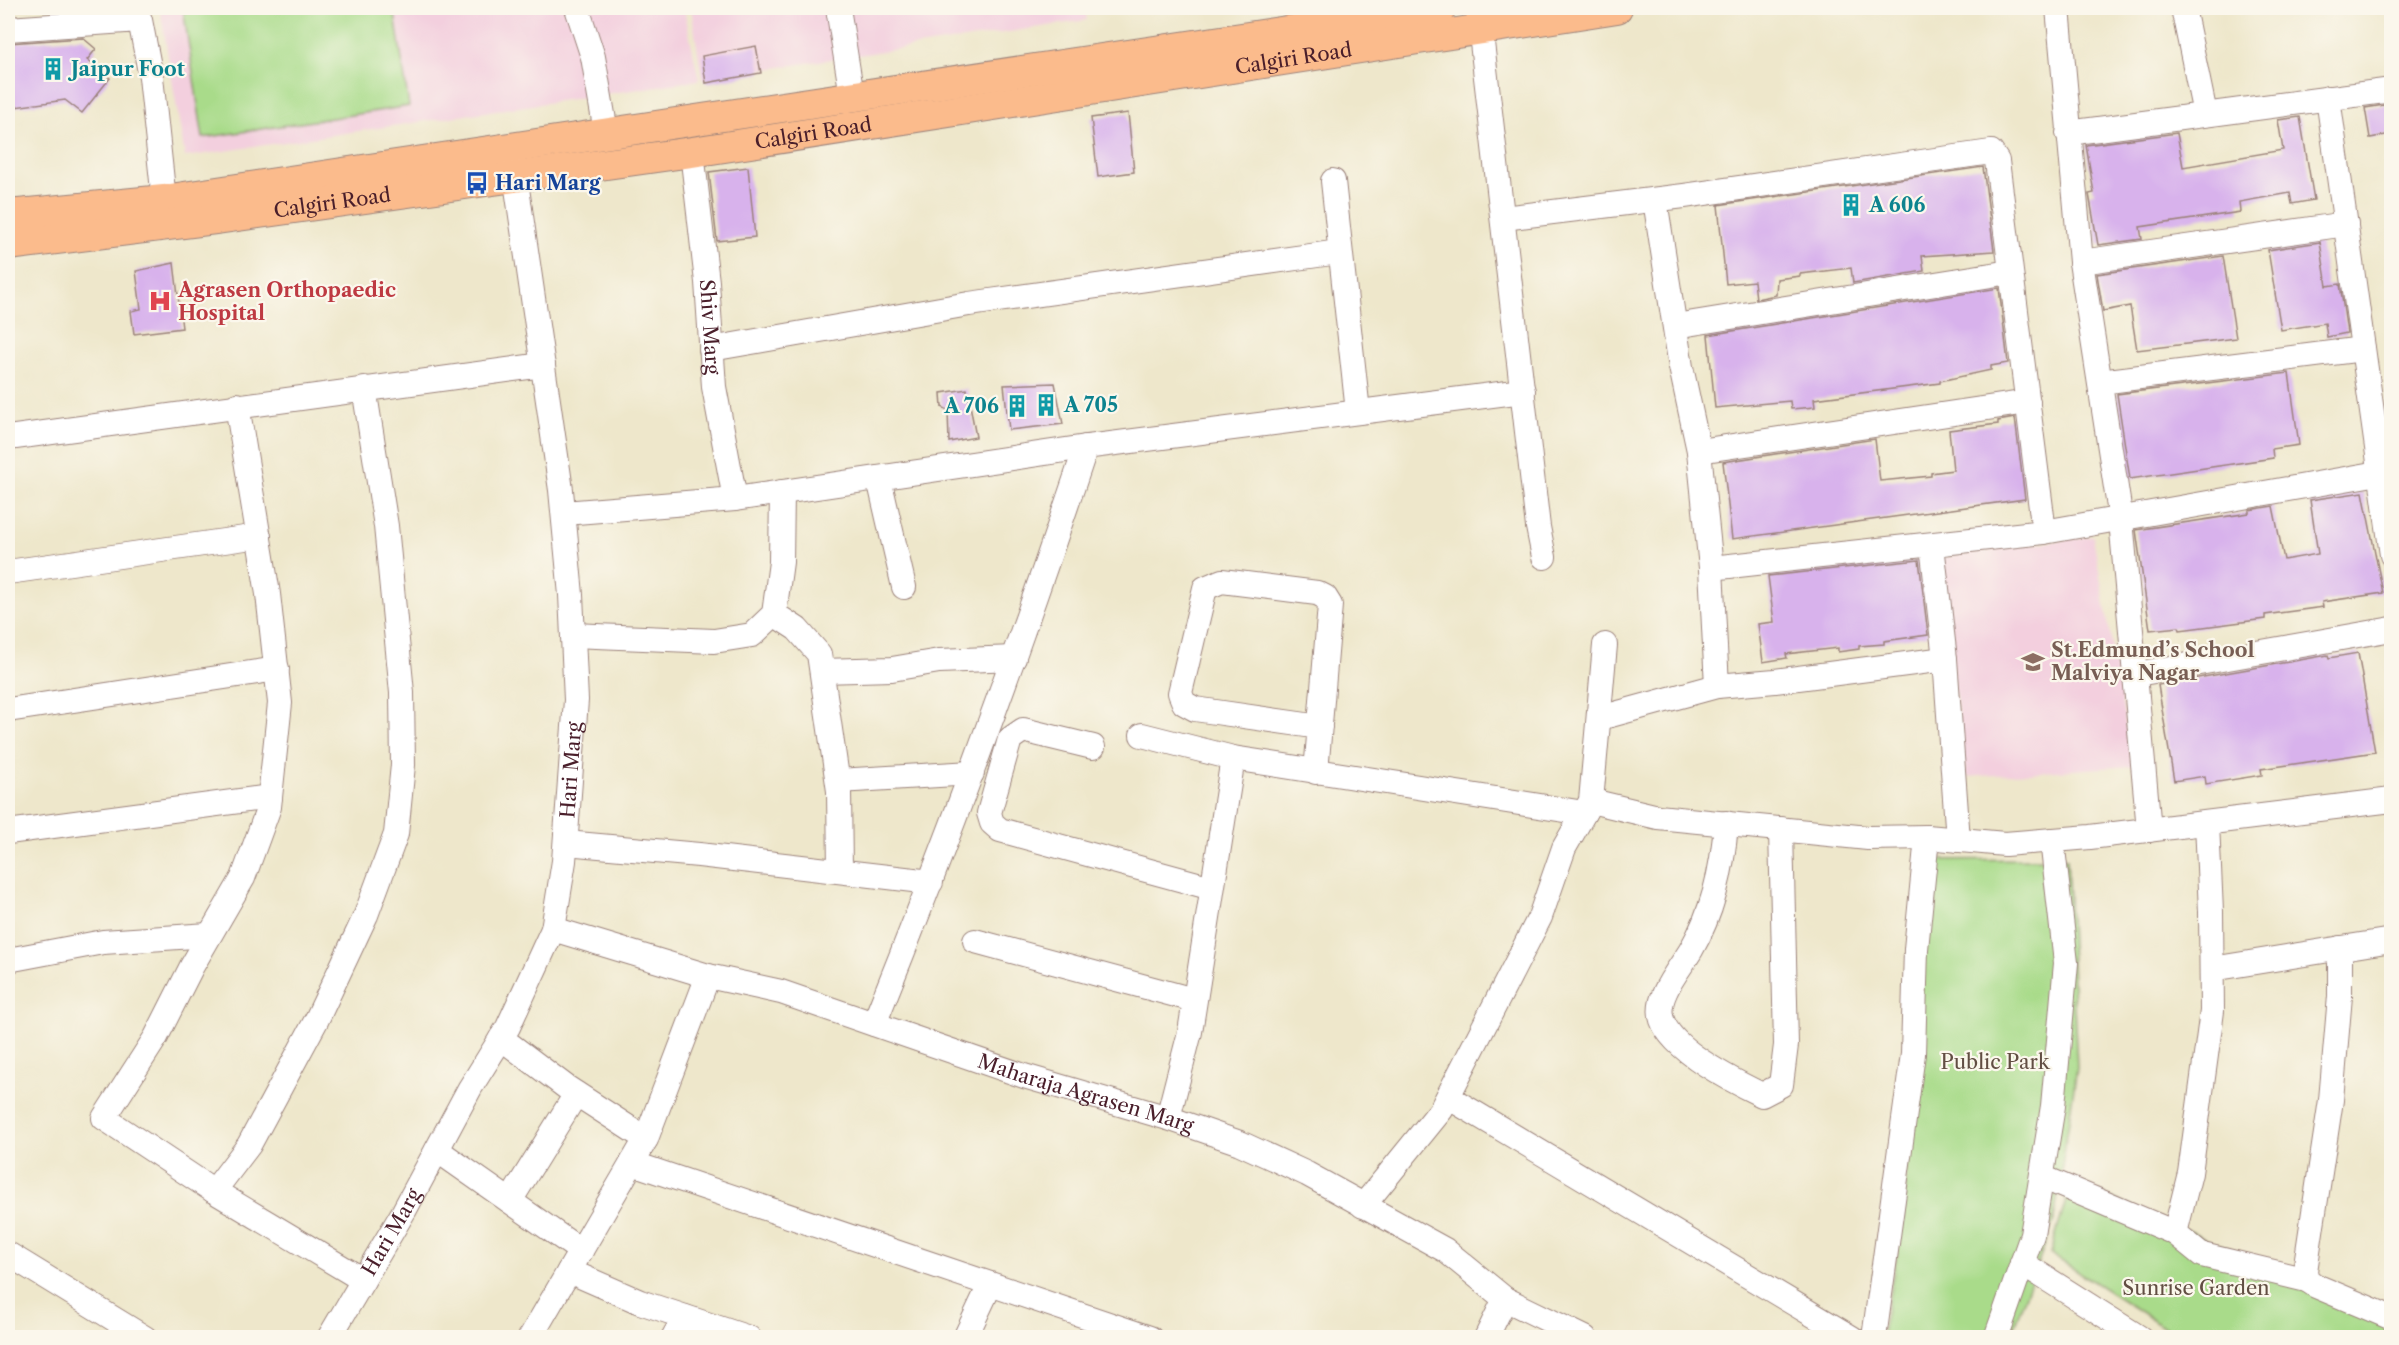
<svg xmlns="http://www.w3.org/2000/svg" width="2399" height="1345" font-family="'Libre Caslon Text',serif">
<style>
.built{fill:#f3cfde}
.green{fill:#a9db8a;stroke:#7a7d5a;stroke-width:1.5}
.building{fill:#d8b2ec}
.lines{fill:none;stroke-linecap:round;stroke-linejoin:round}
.minor-casing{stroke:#9c837b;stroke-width:26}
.major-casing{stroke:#9c837b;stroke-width:32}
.minor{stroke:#fff;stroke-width:24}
.major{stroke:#fbbb8c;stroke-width:30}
.labels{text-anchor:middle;stroke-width:4.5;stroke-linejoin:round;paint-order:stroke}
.street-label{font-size:20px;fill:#4a1f2b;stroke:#fbf7ec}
.culture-label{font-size:20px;font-weight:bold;fill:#0d838f;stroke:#fbf7ec;text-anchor:start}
.transit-label{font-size:20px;font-weight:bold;fill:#164399;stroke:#fbf7ec;text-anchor:start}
.health-label{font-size:20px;font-weight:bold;fill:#be3a42;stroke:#fbf7ec;text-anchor:start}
.education-label{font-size:20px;font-weight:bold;fill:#785e54;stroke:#fbf7ec;text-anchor:start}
.park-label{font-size:20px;fill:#624e43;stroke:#fbf7ec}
</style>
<rect width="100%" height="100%" fill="#fbf7ec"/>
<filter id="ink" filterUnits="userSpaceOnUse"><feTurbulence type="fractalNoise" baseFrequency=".0167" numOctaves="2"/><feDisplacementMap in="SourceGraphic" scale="12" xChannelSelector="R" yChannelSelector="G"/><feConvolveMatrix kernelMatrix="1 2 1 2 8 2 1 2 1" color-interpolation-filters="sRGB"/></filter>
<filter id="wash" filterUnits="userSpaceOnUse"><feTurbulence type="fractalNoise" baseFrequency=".008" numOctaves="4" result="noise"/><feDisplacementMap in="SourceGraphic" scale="24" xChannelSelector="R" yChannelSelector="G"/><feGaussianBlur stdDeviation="1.35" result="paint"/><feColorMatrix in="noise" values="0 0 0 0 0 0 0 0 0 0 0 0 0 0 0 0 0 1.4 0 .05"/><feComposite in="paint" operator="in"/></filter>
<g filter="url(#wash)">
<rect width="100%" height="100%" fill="#eee7cb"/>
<!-- built -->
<g class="built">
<polygon points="160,8 684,8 699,80 185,157"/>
<polygon points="691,8 1084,8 1087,20 702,79"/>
<polygon points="2093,536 2133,766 1966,777 1938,558"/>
</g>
<!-- green -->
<g class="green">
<polygon points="183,8 394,8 409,106 203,138"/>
<polygon points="2067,859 2077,1067 2054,1220 2010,1337 1881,1338 1904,1218 1922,860"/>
<polygon points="2072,1181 2391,1318 2391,1337 2180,1337 2050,1254"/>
</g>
<g id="blocks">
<!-- building -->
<g class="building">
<polygon points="83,38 96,49 87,60 110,78 82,113 65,100 8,108 8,43"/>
<polygon points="756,46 761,73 706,83 702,56"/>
<polygon points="2391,104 2391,134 2370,138 2365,108"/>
<polygon points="1128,113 1134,172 1098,177 1091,118"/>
<polygon points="2300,117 2314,200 2292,204 2290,193 2239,202 2240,212 2140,227 2142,239 2098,245 2089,194 2094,193 2086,145 2177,133 2183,167 2283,150 2278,120"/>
<polygon points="748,167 755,237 717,241 709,172"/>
<polygon points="1983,167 1994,251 1922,256 1924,271 1853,283 1851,268 1800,274 1800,276 1777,279 1776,295 1756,299 1754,281 1726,284 1718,205"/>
<polygon points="2320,242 2327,286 2340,284 2347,333 2327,337 2325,323 2281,330 2268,250"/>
<polygon points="2223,256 2236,338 2137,350 2130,306 2103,311 2097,274"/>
<polygon points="174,263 182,328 134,334 131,311 141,309 136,271"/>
<polygon points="1999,288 2008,363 1991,366 1991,370 1940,381 1940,383 1814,399 1815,407 1791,409 1790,401 1715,408 1708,335"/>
<polygon points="2289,373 2299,445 2272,449 2273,458 2130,479 2117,394"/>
<polygon points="1055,383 1063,424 1009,430 1004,385"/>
<polygon points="967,389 976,437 949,442 948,410 942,407 941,393"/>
<polygon points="2015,418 2025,499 1732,539 1723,462 1875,439 1880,481 1931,476 1931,473 1953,470 1949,430 1998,424 1998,421"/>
<polygon points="2363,492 2383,593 2322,602 2323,607 2265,615 2265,619 2180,630 2179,627 2150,630 2136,530 2249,513 2249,510 2273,506 2284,560 2318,554 2310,500"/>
<polygon points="1919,560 1928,635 1884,641 1884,644 1859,646 1859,649 1838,652 1838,648 1786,654 1787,658 1763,662 1758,624 1774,622 1768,576"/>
<polygon points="2358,653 2375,752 2261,769 2262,775 2206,784 2205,776 2174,781 2158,685 2328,655 2329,658"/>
</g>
</g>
</g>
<g filter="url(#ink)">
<use href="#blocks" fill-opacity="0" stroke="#9c837b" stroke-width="1.5"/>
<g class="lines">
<!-- minor casing -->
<g class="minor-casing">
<g id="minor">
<polyline points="577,8 593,57 606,132"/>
<polyline points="838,8 852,96"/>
<polyline points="1478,8 1538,527 1544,557"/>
<polyline points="2058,8 2081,262 2121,520 2149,830"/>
<polyline points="2183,8 2205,114"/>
<polyline points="8,29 140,20 151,77 164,200"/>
<polyline points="2328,98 2392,555"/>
<polyline points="2068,133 2392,90"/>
<path id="s1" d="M 692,152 L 707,282 L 714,387 L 735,499"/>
<polyline points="1333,181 1358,412"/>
<polyline points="1655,200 1681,367 1699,451 1711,568 1717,686"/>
<polyline points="1503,218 1684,196 1991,152 1997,161 2044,532"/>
<polyline points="2081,262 2346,224"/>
<polyline points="1675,326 2010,272"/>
<polyline points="711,349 969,304 1339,252"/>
<polyline points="2100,382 2363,349"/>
<polyline points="237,405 268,594 280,703 269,807 243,878 192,966 156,1037 104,1118 214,1191 363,1280"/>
<polyline points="8,438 543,365"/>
<polyline points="1699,451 2028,402"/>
<polyline points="879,479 904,587"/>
<polyline points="564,513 735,499 1086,447 1523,391"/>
<polyline points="1932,545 1945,659 1958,840"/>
<polyline points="1711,568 2044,532 2379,473"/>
<polyline points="8,572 259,536"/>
<polyline points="774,614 797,629 819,654 839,791 840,870"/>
<polyline points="573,635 714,641 752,635 774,614 781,562 782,492"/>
<polyline points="822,671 892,669 939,661 1014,658"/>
<polyline points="2137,674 2392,629"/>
<polyline points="8,710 277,669"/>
<polyline points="1600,718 1717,686 1775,681 1945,659"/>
<polyline points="1142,735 1233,758 1584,813"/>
<polyline points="1093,747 1023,730 1010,739 989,813 992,823 1000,830 1212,888"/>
<polyline points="1316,772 1330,605 1325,597 1317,593 1222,581 1205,588 1180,693 1184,703 1195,709 1320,727"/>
<polyline points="838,781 972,773"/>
<polyline points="1591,801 1658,817 1868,838 1927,837 2005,844 2090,837 2392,800"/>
<path d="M 1726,823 C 1723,867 1713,912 1691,950 C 1680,969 1654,997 1662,1020 C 1673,1051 1733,1081 1762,1095 L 1781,1085 L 1786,1045 L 1781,829"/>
<polyline points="8,832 270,797"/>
<polyline points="566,843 699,855 931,882"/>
<path id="s2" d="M 553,929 L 708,976 L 781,992 L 1024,1076 L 1168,1118 L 1240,1143 L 1307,1174 L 1445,1250 L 1505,1299 L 1585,1338"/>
<polyline points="975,941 1194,1000"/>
<polyline points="2340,948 2340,996 2331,1100 2305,1271 2307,1280 2316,1286 2392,1318"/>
<polyline points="8,960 103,942 209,935"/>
<polyline points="2212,969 2392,940"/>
<path d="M 874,1024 C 951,834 1021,642 1086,447"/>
<polyline points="501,1038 566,1087 646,1139"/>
<polyline points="1448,1097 1852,1338"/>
<polyline points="1168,1118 1190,1032 1233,758"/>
<polyline points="437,1150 581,1251"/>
<polyline points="632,1163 1150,1338"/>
<polyline points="2042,1177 2175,1233 2202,1255 2307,1280"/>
<polyline points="214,1191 249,1145 317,1019 366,915 396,834 403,765 402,693 386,526 364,388"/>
<polyline points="510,1201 576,1094"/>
<polyline points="1363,1206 1441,1110 1540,917 1564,848 1591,801 1605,645"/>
<polyline points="2175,1233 2190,1173 2212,1011 2211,912 2207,823"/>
<polyline points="8,1254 145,1338"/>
<polyline points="2022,1263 2140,1338"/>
<polyline points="569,1271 640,1302 749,1338"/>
<path id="s3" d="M 329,1338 L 404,1211 L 470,1088 L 508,1027 L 553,929 L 564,861 L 576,700 L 571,595 L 561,490 L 513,161"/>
<polyline points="530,1338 646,1139 708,976"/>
<polyline points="673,1338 685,1317"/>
<polyline points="965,1338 990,1285"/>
<polyline points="1486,1338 1505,1299"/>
<polyline points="1874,1338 1913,1054 1916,949 1927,837"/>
<polyline points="1996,1338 2032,1235 2053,1106 2066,963 2052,840"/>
</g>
</g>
<!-- major casing -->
<g class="major-casing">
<g id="major">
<polyline points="8,215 164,200 1441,8"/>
<path id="s4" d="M 8,245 L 215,219 L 692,152 L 1617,8"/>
</g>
</g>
<!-- minor -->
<use href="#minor" class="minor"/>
<!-- major -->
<use href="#major" class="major"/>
</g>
</g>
<!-- icons -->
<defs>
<g id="building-bare" transform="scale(1.8)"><path d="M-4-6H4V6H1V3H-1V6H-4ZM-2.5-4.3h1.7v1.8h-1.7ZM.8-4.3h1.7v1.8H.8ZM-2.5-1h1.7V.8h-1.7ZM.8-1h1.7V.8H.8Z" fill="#0f9aa8" stroke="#fbf7ec" stroke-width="2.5" paint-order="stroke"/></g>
<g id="bus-bare" transform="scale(1.8)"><path d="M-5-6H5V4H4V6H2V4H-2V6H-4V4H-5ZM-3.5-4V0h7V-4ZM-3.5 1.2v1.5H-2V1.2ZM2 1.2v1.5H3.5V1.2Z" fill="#1a4fb4" stroke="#fbf7ec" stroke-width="2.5" paint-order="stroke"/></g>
<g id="hospital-bare" transform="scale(1.8)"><path d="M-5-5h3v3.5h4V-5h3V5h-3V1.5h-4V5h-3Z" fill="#e0444e" stroke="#fbf7ec" stroke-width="2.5" paint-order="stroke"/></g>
<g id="school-bare" transform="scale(1.8)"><path d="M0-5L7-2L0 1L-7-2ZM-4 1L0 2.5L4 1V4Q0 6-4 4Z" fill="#8d6e63" stroke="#fbf7ec" stroke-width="2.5" paint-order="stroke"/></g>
</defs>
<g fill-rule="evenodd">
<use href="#building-bare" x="53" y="69"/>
<use href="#bus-bare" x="477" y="183"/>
<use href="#building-bare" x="1851" y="205"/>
<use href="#hospital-bare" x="160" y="301"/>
<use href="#building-bare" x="1046" y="405"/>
<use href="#building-bare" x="1017" y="406"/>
<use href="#school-bare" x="2033" y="662"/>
</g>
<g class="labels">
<!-- street labels -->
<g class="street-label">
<text dy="7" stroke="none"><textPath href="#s4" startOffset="1299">Calgiri Road</textPath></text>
<text dy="7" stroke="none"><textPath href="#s4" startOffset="813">Calgiri Road</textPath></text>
<text dy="7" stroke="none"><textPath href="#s4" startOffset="327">Calgiri Road</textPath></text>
<text dy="7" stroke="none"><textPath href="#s1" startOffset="176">Shiv Marg</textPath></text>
<text dy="7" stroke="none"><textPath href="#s3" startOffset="627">Hari Marg</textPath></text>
<text dy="7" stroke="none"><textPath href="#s2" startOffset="558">Maharaja Agrasen Marg</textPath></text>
<text dy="7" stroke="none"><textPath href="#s3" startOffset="123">Hari Marg</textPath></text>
</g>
<!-- culture labels -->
<g class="culture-label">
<text x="71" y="76">Jaipur Foot</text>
<text x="1869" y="212">A 606</text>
<text x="1064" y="412">A 705</text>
<text x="999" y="413" text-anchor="end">A 706</text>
</g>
<!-- transit labels -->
<g class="transit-label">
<text x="495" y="190">Hari Marg</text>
</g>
<!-- health labels -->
<g class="health-label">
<text x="178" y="297">Agrasen Orthopaedic<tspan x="178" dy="23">Hospital</tspan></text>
</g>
<!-- education labels -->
<g class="education-label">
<text x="2051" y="657">St.Edmund’s School<tspan x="2051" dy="23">Malviya Nagar</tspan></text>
</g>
<!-- park labels -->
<g class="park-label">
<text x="1995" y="1069">Public Park</text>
<text x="2196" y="1295">Sunrise Garden</text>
</g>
</g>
<!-- margin -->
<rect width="2399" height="1345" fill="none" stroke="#fbf7ec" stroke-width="30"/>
</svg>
